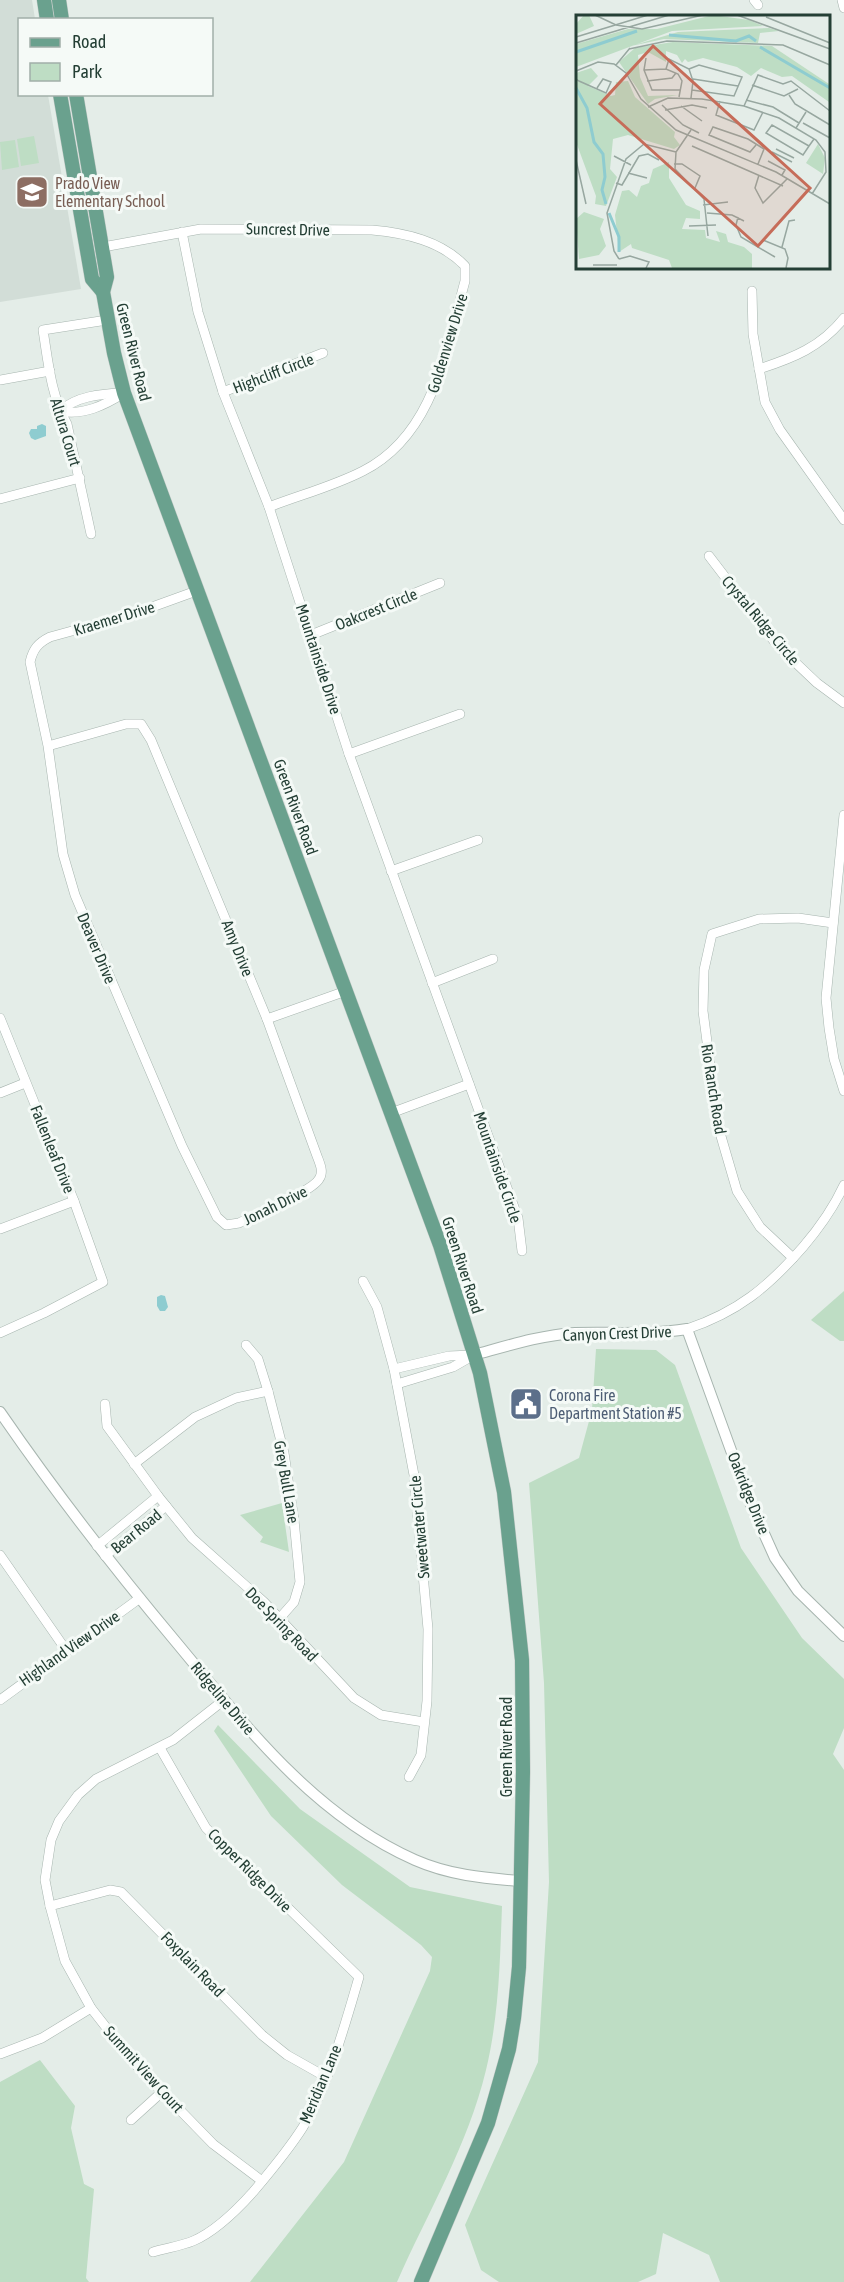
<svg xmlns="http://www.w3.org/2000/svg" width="844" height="2282" font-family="'Asap Condensed',sans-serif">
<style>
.built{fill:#d2ddd7}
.green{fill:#beddc4}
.water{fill:#8eccd0}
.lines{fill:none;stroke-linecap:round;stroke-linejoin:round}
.minor-casing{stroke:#a7b5af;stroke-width:10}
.tertiary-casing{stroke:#a7b5af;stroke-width:12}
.primary-casing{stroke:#c2c9c6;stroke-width:15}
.minor{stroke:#fff;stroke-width:9}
.tertiary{stroke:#fff;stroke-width:10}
.primary{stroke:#6aa18e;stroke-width:14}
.labels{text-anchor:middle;stroke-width:6;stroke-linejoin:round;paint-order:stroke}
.education-label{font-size:16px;fill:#785e54;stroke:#f5faf7;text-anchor:start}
.street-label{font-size:16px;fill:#243f35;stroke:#f5faf7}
.service-label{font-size:16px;fill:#4e5e75;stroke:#f5faf7;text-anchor:start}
.inset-river{fill:none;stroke:#8eccd0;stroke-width:3}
.inset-road{fill:none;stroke:#97a7a0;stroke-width:1.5}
.view{fill:#c66c59;fill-opacity:0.15;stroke:#c66c59;stroke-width:3}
.inset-edge{fill:none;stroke:#243f35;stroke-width:3}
</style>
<rect width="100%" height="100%" fill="#e4ede8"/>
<!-- built -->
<polygon class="built" points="0,0 32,0 35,19 20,20 20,94 48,95 81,289 0,302"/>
<!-- green -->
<g class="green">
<polygon points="34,136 39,163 21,166 17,139"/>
<polygon points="15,140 19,167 2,170 0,142"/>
<polygon points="844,1291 844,1341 840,1341 811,1320"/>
<polygon points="596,1349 656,1350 675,1365 741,1548 802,1638 844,1679 844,1728 833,1754 844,1770 844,2282 720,2282 709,2255 663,2233 656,2274 638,2282 499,2282 481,2270 465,2225 538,2062 549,1882 544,1683 529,1483 579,1458 592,1410"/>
<polygon points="282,1503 289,1552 260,1542 263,1537 240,1515"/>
<path d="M 218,1725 L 300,1809 L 410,1887 L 502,1906 C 500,1961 499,2016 486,2070 C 468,2145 428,2212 397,2282 L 250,2282 L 344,2162 L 430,1971 L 432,1957 L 421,1945 L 342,1885 L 271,1816 L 214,1731 Z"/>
<polygon points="40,2060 75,2106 71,2128 84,2184 94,2189 86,2278 89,2282 0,2282 0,2082"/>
</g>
<!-- water -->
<g class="water">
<polygon points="42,424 46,426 46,436 35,440 31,438 29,433 31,429 37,429 37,426"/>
<polygon points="161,1295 165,1296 168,1307 165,1311 160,1311 157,1306 157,1297"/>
</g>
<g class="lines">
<!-- minor casing -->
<g class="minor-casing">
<g id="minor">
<polyline points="754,0 758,5"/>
<polyline points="842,0 844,8"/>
<polyline points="182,232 198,312 223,392 269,507 349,754 518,1218 522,1251"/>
<path d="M 103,247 L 201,229 L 372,230 C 406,233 441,241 465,266 L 465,281 C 446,350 434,435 363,471 C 334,486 300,495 269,507"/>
<polyline points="752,291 753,334 765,402 780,430 844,520"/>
<path d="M 759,369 C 793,358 821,347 844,318"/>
<polyline points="0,380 50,371"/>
<polyline points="223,392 323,353"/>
<path d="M 60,411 C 83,416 105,405 124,393"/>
<path d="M 60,411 C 77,396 100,394 122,393"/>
<polyline points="0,499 80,478"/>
<path d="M 91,534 L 67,424 C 51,396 48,361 43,330 L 107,320"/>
<polyline points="709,556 777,645 817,683 844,703"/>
<polyline points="311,635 440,583"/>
<path d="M 48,746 L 126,724 L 141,724 L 151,740 L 267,1019 L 317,1156 C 320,1164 324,1172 319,1179 C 313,1191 255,1215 239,1223 L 226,1225 L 217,1217 L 182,1146 L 75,895 L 63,854 L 48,746 L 30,662 C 33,649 38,643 50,637 L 130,615 L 199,590"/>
<polyline points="349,754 460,714"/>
<polyline points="844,815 826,998 829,1028 834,1059 844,1091"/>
<polyline points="391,871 478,840"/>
<polyline points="432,983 493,959"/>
<polyline points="0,1018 74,1201 103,1282 44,1313 0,1333"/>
<polyline points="267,1019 346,991"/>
<polyline points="0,1093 25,1083"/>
<polyline points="391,1113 469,1084"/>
<polyline points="0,1229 74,1201"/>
<polyline points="793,1258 760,1227 737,1191 718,1126 703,1011 704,970 712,934 759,919 798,918 833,923"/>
<polyline points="363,1281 377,1307 394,1369 414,1475 428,1629 427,1701 421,1755 409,1777"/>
<path d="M 687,1329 C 738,1312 768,1287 803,1247 C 820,1227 833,1209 844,1185"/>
<polyline points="246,1345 258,1359 268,1391 284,1453 294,1520 300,1582 294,1602 279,1619"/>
<polyline points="394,1369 449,1356 472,1355"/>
<polyline points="397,1384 453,1367 474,1355"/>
<polyline points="105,1404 107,1426 158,1496 192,1538 264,1602 354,1698 381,1715 424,1722"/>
<polyline points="134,1464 195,1417 236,1398 268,1391"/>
<polyline points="97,1546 158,1496"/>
<polyline points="0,1555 66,1650"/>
<polyline points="105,1556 166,1506"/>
<polyline points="0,1700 140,1598"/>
<polyline points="224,1700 173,1740 96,1779 78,1795 59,1821 51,1840 45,1880 50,1906 65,1961 91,2008 134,2063 213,2144 262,2181"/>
<polyline points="50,1906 110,1890 121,1892 262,2035 287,2055 326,2077"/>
<polyline points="0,2054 42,2038 91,2008"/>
<polyline points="131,2120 163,2091"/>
<path d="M 153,2252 C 166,2248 181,2246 193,2241 C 216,2231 236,2211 253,2192 C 270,2172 289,2149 303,2127 C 329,2083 345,2025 359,1977 L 206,1828 L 160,1748"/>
</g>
</g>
<!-- tertiary casing -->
<g class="tertiary-casing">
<g id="tertiary">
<path d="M 474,1355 C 507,1346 541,1335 575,1333 C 613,1332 650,1335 687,1329 L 749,1500 L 775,1558 L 798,1591 L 844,1636"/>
<path d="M 0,1412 C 55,1492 114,1568 176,1642 C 245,1725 313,1815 415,1860 C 449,1875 483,1878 520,1881"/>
</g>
</g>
<!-- primary casing -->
<g class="primary-casing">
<g id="primary">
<polyline points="44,0 47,20"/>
<polyline points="59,0 62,20"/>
<polyline points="60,94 92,279 103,292"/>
<polyline points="76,94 107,277 103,292 114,353 124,393 440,1245 480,1373 504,1492 522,1660 523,1772 519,1967 514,2018 509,2049 488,2123 421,2282"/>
</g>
</g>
<!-- minor -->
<use href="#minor" class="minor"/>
<!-- tertiary -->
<use href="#tertiary" class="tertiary"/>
<!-- primary -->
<use href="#primary" class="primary"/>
</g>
<!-- icons -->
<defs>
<g id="school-square" transform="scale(1.725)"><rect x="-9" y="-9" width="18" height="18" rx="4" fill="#8d6e63" stroke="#f5faf7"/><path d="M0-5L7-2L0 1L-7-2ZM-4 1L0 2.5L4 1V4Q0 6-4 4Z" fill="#fff"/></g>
<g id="civic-square" transform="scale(1.725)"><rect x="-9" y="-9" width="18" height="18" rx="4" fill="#5c6f8a" stroke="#f5faf7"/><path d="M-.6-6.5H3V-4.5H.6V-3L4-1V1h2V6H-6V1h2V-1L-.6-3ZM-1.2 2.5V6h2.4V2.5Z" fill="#fff"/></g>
</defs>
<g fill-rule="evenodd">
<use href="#school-square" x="32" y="192"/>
<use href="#civic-square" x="526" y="1404"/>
</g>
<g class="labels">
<!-- education labels -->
<g class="education-label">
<text x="55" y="189">Prado View<tspan x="55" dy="18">Elementary School</tspan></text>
</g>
<!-- street labels -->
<g class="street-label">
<text transform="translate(288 229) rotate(1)" y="6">Suncrest Drive</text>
<text transform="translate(447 343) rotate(-73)" y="6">Goldenview Drive</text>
<text transform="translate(134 352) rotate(76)" y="6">Green River Road</text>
<text transform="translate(273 373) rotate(-21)" y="6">Highcliff Circle</text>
<text transform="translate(66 432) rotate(73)" y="6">Altura Court</text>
<text transform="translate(376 609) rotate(-22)" y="6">Oakcrest Circle</text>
<text transform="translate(114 618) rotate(-17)" y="6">Kraemer Drive</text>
<text transform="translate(761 620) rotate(50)" y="6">Crystal Ridge Circle</text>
<text transform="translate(319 659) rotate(72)" y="6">Mountainside Drive</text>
<text transform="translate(296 807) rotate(70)" y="6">Green River Road</text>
<text transform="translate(97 948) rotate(67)" y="6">Deaver Drive</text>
<text transform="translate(238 948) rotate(68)" y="6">Amy Drive</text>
<text transform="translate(714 1089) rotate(81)" y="6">Rio Ranch Road</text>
<text transform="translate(53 1149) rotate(68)" y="6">Fallenleaf Drive</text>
<text transform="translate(498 1167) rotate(71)" y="6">Mountainside Circle</text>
<text transform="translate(275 1205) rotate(-26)" y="6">Jonah Drive</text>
<text transform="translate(463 1265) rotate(72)" y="6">Green River Road</text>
<text transform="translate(617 1333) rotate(-2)" y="6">Canyon Crest Drive</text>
<text transform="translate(287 1482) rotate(80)" y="6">Grey Bull Lane</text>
<text transform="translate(749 1493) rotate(68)" y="6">Oakridge Drive</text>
<text transform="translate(419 1527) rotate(-95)" y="6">Sweetwater Circle</text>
<text transform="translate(136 1531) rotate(-39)" y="6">Bear Road</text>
<text transform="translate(282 1624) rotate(46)" y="6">Doe Spring Road</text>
<text transform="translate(69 1648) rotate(-35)" y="6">Highland View Drive</text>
<text transform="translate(223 1698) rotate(50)" y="6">Ridgeline Drive</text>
<text transform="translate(506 1747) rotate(-90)" y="6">Green River Road</text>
<text transform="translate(250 1870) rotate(45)" y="6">Copper Ridge Drive</text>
<text transform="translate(193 1964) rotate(46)" y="6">Foxplain Road</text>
<text transform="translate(144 2069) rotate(48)" y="6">Summit View Court</text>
<text transform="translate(320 2084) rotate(-67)" y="6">Meridian Lane</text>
</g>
<!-- service labels -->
<g class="service-label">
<text x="549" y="1401">Corona Fire<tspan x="549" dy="18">Department Station #5</tspan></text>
</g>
</g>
<!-- overview -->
<g transform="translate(576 15)">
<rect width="254" height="254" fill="#e4ede8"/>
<path d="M 8,0 L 13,0 L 18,11 L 0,19 L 0,9 ZM 137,0 L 173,5 L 187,11 L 96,16 L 0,52 L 0,29 L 52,14 L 81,14 ZM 193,13 L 203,16 L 184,18 L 182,28 L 88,24 L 55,31 L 102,17 ZM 97,27 L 196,31 L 253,69 L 253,87 L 216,61 L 206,62 L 185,53 L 175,61 L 161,52 L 127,43 L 112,47 L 109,44 L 106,48 L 101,40 L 90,36 L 90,47 L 72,37 L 62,40 L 64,62 L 72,81 L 102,80 L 79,84 L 72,89 L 43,47 L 59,33 ZM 15,53 L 22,61 L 12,71 L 35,81 L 39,80 L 40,67 L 52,66 L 59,82 L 99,117 L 98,122 L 104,130 L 98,134 L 52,120 L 37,124 L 34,154 L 41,162 L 30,191 L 19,189 L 20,181 L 0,127 L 0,58 ZM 242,129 L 249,143 L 247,159 L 230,148 ZM 93,147 L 93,163 L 110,190 L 124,196 L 124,204 L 110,203 L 106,214 L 129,215 L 130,223 L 144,227 L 140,216 L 150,219 L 152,227 L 168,232 L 176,239 L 176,253 L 96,253 L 93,245 L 56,233 L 55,229 L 43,237 L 39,200 L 46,176 L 53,175 L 61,182 L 65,171 L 73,168 L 77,154 ZM 8,197 L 28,204 L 24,214 L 30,231 L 23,240 L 3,244 L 0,204 Z" fill="#beddc4"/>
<path class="inset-river" d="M 93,20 L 160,26 L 173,21 L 180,26M 184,32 L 254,73M 0,37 L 61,16M 0,73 L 11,93 L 18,127 L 27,139 L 29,162 L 26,175 L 30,189M 33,198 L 43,222 L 43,237"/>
<path class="inset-road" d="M 19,0 L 40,10 L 66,14 L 127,0M 161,0 L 254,34M 190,2 L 254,28M 0,22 L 72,0M 0,28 L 93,0M 53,34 L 91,26 L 207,30 L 254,50M 70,43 L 68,55 L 76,75 L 104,75M 40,50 L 54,33M 90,54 L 93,44 L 113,54 L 117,66 L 115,83M 113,54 L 123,50 L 166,62 L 158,81 L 116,75M 68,55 L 90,54 L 102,59 L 106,66 L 103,82M 0,56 L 22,47 L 38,49 L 50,58 L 65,84 L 100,115 L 200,157 L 254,189M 0,64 L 3,66 L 30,78 L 35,67 L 27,64 L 21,73M 117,64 L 162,71M 71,66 L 96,63 L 100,58M 176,70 L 208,81 L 222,74M 213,80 L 219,89 L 254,110M 170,85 L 197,92 L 223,108M 144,86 L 140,100 L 178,115 L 187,97M 86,90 L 107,110 L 123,118M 105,91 L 126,106M 168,91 L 182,60 L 207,69 L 215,66 L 254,96M 72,92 L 92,83 L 126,84 L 168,91 L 203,103 L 240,125 L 249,137 L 250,157 L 236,179M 89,95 L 116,90 L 131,93M 227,108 L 254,123M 220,113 L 230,97M 115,115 L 100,137 L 99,154 L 128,184 L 132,221M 180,130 L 174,137 L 133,120 L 137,112 L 172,124 L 188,134 L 182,149M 116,131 L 207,171M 233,131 L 196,110 L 190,118 L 227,140 L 233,131 L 238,124M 200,134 L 218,143M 196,137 L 216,147M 38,141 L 55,150M 0,145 L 10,189M 192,146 L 209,155 L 206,160M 98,149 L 106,149 L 124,161 L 119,173M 52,158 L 71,163M 183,160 L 179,173 L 187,188 L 211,164M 40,168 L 46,170 L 63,141 L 72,139 L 83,145M 127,190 L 152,187M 131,198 L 156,200 L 168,206M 162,202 L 160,210 L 165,222 L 199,242M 113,211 L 140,210M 187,225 L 209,234 L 212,243 L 210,253M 206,232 L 213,206 L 219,205M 43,244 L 38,236 L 31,198 L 50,144 L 68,129 L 100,137M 43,244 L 54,241 L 73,247 L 70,253M 17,250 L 41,250"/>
<path class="view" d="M 77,31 L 234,173 L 182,231 L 24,89 Z"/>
<rect width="254" height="254" class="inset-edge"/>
</g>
<!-- legend -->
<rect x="18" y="18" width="195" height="78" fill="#f5faf7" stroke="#a1afa9" stroke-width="1.5"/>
<rect x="30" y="38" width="30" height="9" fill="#6aa18e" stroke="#a1afa9" stroke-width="1.5"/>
<text x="72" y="48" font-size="18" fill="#243f35">Road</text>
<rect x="30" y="63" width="30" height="18" fill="#beddc4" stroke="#a1afa9" stroke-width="1.5"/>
<text x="72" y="78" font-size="18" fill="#243f35">Park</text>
</svg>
